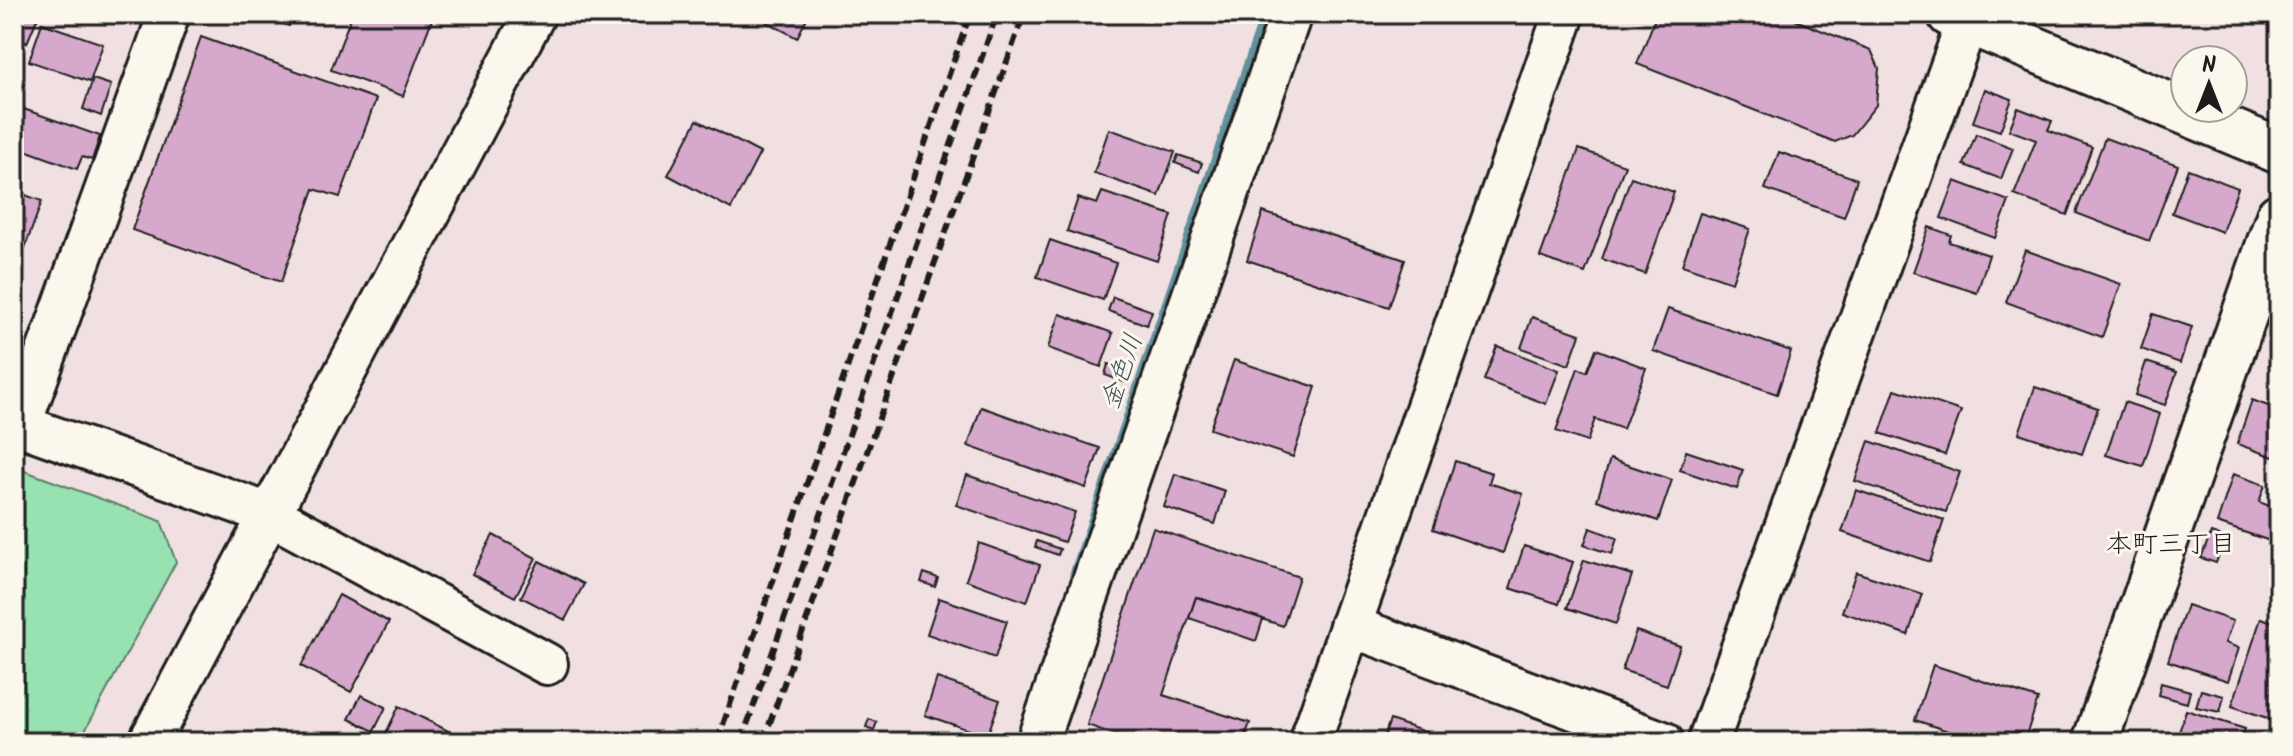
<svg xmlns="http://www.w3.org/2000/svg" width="2293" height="756" font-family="Kalam,'Klee One',sans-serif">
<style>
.green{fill:#98e1b1;stroke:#5a7e66;stroke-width:2}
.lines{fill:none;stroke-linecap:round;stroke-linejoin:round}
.stream{stroke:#62919b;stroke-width:11}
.building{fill:#d6a9cc;stroke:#1c1c1c;stroke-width:2}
.minor-casing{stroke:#1c1c1c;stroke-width:46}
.tertiary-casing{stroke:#1c1c1c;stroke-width:50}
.minor{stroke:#fbf7ec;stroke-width:40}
.tertiary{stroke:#fbf7ec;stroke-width:44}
.rail{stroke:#1c1c1c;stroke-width:6;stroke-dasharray:12 6;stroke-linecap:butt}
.labels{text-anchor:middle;stroke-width:6;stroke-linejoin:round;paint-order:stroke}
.water-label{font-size:26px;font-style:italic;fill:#3f565c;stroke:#fbf7ec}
.neighbourhood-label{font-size:26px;fill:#1c1c1c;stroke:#fbf7ec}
</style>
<rect width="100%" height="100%" fill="#f0e0e2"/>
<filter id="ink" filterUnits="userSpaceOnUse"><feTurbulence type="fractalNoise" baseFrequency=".0125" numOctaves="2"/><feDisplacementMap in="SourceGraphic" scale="16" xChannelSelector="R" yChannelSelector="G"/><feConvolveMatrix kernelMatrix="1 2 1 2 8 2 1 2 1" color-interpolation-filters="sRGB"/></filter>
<g filter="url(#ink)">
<!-- green -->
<polygon class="green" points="14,467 161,521 176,562 79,742 14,742"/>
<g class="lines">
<!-- stream -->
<polyline class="stream" points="1075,574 1266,14"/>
</g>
<!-- building -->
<g class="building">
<polygon points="14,14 39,14 27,43 14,38"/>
<polygon points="255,14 294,14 289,26"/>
<polygon points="352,14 434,14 403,96 331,70"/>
<polygon points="752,14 809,14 797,38"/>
<polygon points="1657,14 1780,14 1871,50 1879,68 1876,105 1852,135 1835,142 1637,64"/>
<polygon points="42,23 103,44 90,82 29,61"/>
<polygon points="201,37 376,99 340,197 314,189 281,282 132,230"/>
<polygon points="93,79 111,85 101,116 83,109"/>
<polygon points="1985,89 2012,99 2000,131 1973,122"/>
<polygon points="18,107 100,136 92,160 82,157 77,169 14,146"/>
<polygon points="2018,108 2052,121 2048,130 2092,147 2067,215 2014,195 2036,140 2009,130"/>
<polygon points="697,120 760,153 731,209 668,175"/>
<polygon points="1109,129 1175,152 1159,196 1094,173"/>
<polygon points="1976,134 2013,148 2001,179 1964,165"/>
<polygon points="2105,138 2178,165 2149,241 2076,213"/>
<polygon points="1579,149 1625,165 1585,273 1540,257"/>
<polygon points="1779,152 1857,179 1844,217 1765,189"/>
<polygon points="1178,155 1202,163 1199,172 1175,163"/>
<polygon points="2188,169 2238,188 2222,232 2172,213"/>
<polygon points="1631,177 1674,192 1645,274 1602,259"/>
<polygon points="1955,181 2009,201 1995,238 1941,218"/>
<polygon points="14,191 42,201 23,253 14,250"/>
<polygon points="1102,192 1172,215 1157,261 1067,231 1078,198 1097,204"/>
<polygon points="1263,212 1405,260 1389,307 1247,260"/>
<polygon points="1700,213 1750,229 1732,282 1682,265"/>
<polygon points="1929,227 1951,235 1949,242 1989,255 1977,293 1913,272"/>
<polygon points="1050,240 1116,263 1103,300 1037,277"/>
<polygon points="2025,250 2121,284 2102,337 2006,302"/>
<polygon points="1113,297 1152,311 1147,325 1108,311"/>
<polygon points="1668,309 1791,351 1777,394 1653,351"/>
<polygon points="1060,314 1113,333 1101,367 1048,348"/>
<polygon points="2153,314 2192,327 2180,363 2141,349"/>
<polygon points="1532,317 1580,334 1569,365 1521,348"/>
<polygon points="1497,346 1559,370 1546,404 1484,380"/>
<polygon points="1596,349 1646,368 1623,429 1595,419 1587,442 1556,431 1578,368 1587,372"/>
<polygon points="1234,360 1316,387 1293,457 1210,429"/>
<polygon points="2146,362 2177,372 2165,405 2135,395"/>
<polygon points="1108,364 1127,370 1124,382 1105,375"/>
<polygon points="2035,387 2098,408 2082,454 2019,433"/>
<polygon points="1895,389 1961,411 1945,455 1880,433"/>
<polygon points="2252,400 2279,410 2279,459 2237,444"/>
<polygon points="2124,402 2160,414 2143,466 2106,455"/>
<polygon points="981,407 1100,448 1086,488 968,446"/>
<polygon points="1869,441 1960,472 1946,512 1855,481"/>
<polygon points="1686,451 1743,470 1737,489 1680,470"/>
<polygon points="1610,459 1672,480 1658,521 1597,500"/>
<polygon points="1455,461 1492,473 1489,483 1523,494 1503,553 1433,529"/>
<polygon points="1175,474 1225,491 1215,524 1164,507"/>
<polygon points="2233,474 2265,485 2259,502 2275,508 2272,517 2279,519 2279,544 2217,523"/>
<polygon points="967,475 1075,512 1064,542 956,505"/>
<polygon points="1856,490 1944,520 1930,562 1842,532"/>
<polygon points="1153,528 1299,577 1283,626 1196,597 1189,618 1163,695 1250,723 1243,742 1136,742 1087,725"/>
<polygon points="1590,528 1617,538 1612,554 1584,545"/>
<polygon points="2211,533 2225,538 2216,563 2201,558"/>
<polygon points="493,535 536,558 515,597 472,574"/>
<polygon points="1037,541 1060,549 1058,555 1035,547"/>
<polygon points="979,543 1040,565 1027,602 966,580"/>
<polygon points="1524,546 1573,562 1559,604 1510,588"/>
<polygon points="1584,560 1632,575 1616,624 1567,608"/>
<polygon points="539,561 584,584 565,620 521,597"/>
<polygon points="1856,572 1922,594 1908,635 1842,612"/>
<polygon points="924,573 938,578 935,587 921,582"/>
<polygon points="2279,580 2279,610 2270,607"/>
<polygon points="339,595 389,622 351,692 301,666"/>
<polygon points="1196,597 1263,619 1256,641 1189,618"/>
<polygon points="939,598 1007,621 995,658 927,634"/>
<polygon points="2187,605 2233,621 2225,643 2239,648 2228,681 2168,661"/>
<polygon points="2261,618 2279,624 2279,722 2232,706"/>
<polygon points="1636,631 1680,646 1667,685 1622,670"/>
<polygon points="1933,665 2038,699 2024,742 1981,742 1915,720"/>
<polygon points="937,678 1000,700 987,736 925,715"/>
<polygon points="2161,683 2190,691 2187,703 2158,695"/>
<polygon points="2201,690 2224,696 2220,712 2196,707"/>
<polygon points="361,695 386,707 374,731 349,719"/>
<polygon points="399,706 470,742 389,742 383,739"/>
<polygon points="2186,710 2245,729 2241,742 2176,742"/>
<polygon points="869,719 877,722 874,730 866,727"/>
<polygon points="1390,720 1443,738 1441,742 1382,742"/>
</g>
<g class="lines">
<!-- minor casing -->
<g class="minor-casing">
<g id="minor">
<polyline points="14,423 269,514 547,664"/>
<polyline points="20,426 169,14"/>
<polyline points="1350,626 1663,742"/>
<polyline points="149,742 535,14"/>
<polyline points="1037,742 1291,14"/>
<polyline points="1310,742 1564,14"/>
<polyline points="1708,742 1970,14"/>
</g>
</g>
<!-- tertiary casing -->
<g class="tertiary-casing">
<g id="tertiary">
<polyline points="1950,14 2279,151"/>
<polyline points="2095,742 2279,216"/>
</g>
</g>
<!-- minor -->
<use href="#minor" class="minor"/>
<!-- tertiary -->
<use href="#tertiary" class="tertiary"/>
<!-- rail -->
<g class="rail">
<polyline points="717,742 970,14"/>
<polyline points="741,742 997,14"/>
<polyline points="763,742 1024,14"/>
</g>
</g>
</g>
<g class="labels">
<!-- water labels -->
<g class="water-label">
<text transform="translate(1121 371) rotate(-71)" y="9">金色川</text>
</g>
<!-- neighbourhood labels -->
<g class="neighbourhood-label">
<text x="2171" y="552">本町三丁目</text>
</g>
</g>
<!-- margin -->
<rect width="2293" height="756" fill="none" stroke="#fbf7ec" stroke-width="48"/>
<rect x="24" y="24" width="2245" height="708" fill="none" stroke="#1c1c1c" stroke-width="3" filter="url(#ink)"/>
<!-- north arrow -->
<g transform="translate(2209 84)"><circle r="38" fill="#fbf7ec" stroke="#a29f99" stroke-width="2"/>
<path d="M0-6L14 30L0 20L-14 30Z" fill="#1c1c1c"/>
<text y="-12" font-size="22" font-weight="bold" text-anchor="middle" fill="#1c1c1c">N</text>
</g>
</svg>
